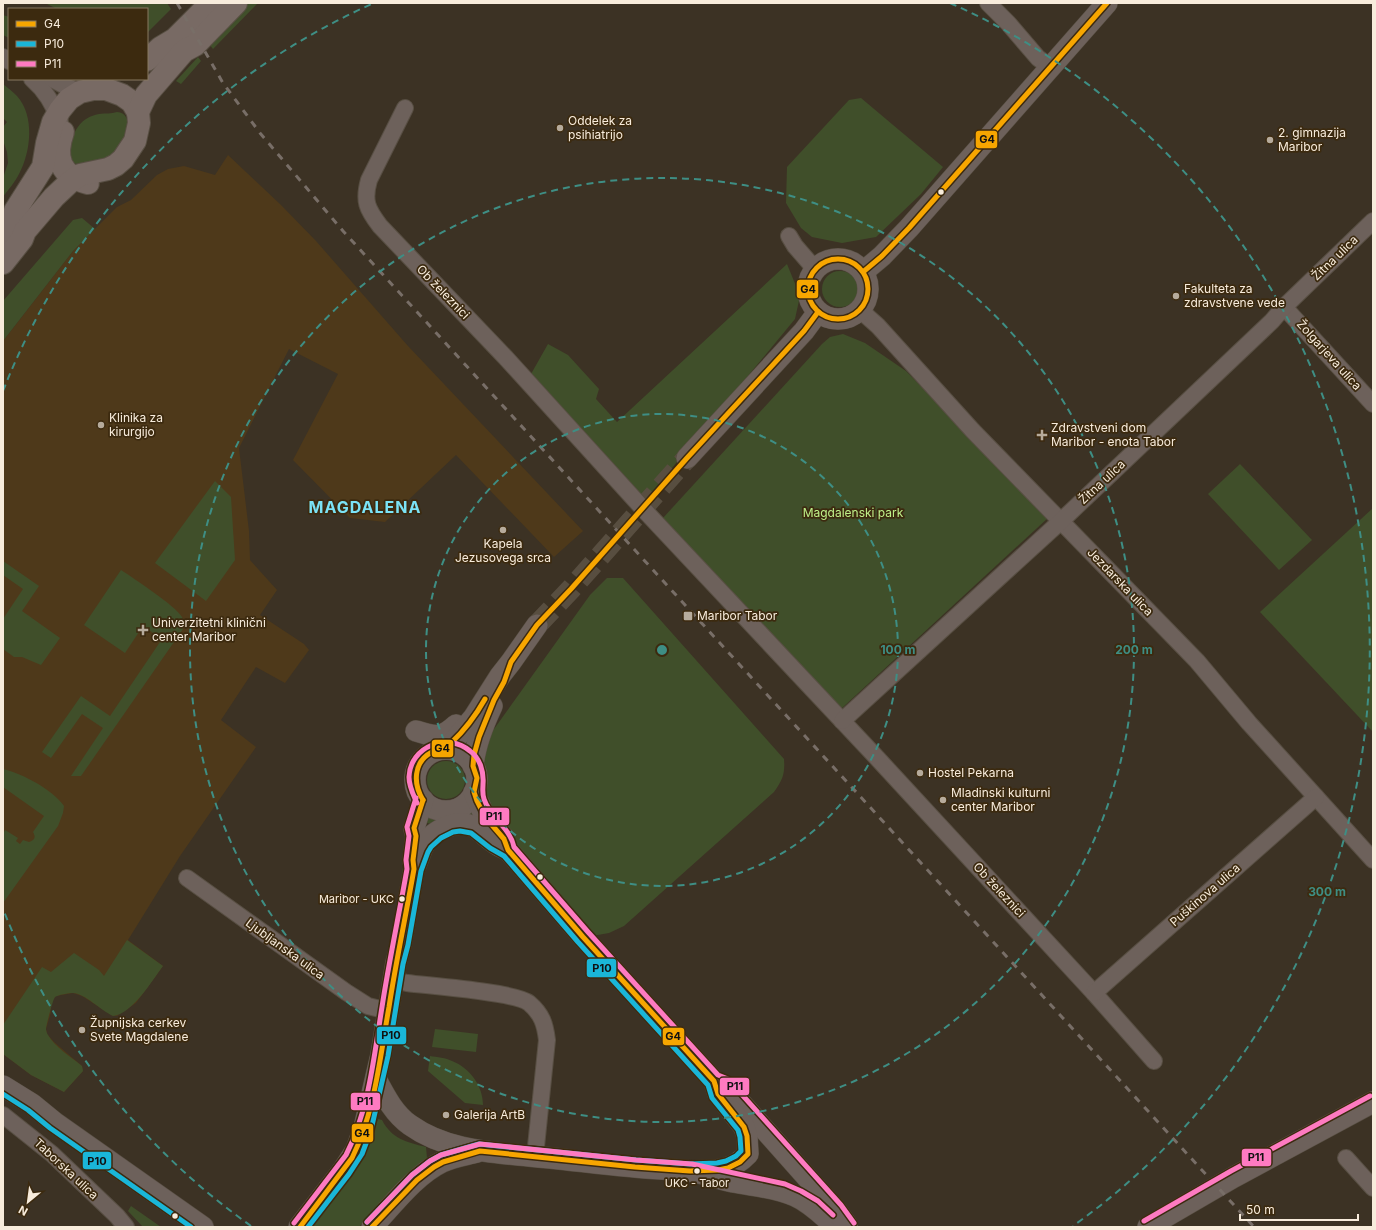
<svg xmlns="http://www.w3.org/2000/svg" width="1376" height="1230" font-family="Inter,sans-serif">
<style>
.built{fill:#4e391a}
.green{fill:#404f2a}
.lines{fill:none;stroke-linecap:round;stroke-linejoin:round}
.tertiary-tunnel{stroke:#584e40;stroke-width:21;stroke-dasharray:21 10;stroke-linecap:butt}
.minor-casing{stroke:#584f43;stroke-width:18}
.tertiary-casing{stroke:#584f43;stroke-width:22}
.secondary-casing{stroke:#584f43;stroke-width:24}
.minor{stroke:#6d615b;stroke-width:16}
.tertiary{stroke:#6d615b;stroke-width:21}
.secondary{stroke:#786a64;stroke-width:22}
.rail{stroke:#786e67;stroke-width:3;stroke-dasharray:7 7;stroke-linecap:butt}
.bus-1-casing{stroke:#3c2a0f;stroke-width:8}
.bus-2-casing{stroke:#3c2a0f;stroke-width:8}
.bus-3-casing{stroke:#3c2a0f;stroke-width:8}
.bus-1{stroke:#f7a600;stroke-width:5}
.bus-2{stroke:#1ab6d8;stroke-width:5}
.bus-3{stroke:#fe7ac1;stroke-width:5}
.ring{fill:none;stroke:#3e8e84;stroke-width:2;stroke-dasharray:7 5}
.poi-dot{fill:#b6ab9c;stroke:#3c2a0f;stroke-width:1.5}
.bus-dot{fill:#f8ecdc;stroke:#3c2a0f;stroke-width:1.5}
.labels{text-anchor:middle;stroke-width:3.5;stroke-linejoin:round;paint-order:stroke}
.bus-label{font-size:11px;fill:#f8ecdc;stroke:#3c2a0f;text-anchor:end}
.poi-label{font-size:12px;fill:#f8ecdc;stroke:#3c2a0f;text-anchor:start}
.street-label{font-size:12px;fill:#f8ecdc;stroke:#3c2a0f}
.park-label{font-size:12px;fill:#bff089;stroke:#3c2a0f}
.district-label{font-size:16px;font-weight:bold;letter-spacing:1px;fill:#7be3f6;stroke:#3c2a0f}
.centre{fill:#3e8e84;stroke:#3c2a0f;stroke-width:2}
.ring-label{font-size:12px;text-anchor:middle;font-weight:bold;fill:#3e8e84;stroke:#3c2a0f;stroke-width:3.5;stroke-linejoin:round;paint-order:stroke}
.line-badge{stroke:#3c2a0f;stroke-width:1.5}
.pale-badge-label{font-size:11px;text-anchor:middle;font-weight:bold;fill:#111}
</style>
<rect width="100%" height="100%" fill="#3c3224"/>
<!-- built -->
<polygon class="built" points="228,155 281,205 316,241 408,346 583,531 554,557 456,455 385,522 350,518 293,460 338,374 289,349 239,448 249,531 250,560 277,590 260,615 304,644 309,650 285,683 256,667 221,720 256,747 180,856 128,940 163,966 136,1003 117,1016 113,1016 82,996 73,993 56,996 54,998 50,1007 51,1012 46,1029 47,1034 54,1042 82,1066 83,1071 64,1092 31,1075 3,1054 3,341 73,251 117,207 131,200 157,175 168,169 184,166 215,175"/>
<!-- green -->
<g class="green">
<polygon points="45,3 167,3 171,9 147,33 147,9 57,9"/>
<polygon points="248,3 258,3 213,49 209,44"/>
<polygon points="3,15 9,17 9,38 3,35"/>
<polygon points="198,57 201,61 181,84 176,81"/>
<path d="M 3,84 C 8,88 13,92 17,96 C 35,116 31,152 19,174 C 15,182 8,190 3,197 L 3,178 L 8,163 L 7,152 L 3,140 L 3,127 L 7,122 L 3,118 Z"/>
<polygon points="861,98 943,167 921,194 876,237 842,243 812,237 801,228 786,203 787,167 849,100"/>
<path d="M 117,112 C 135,113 126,140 120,148 C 117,152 111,157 108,159 C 99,164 86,161 76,164 C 70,160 69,155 70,148 C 73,131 81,117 99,114 C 106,113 111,114 117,112 Z"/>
<polygon points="82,218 95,229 73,251 3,341 3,301 73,220"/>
<polygon points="787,264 800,296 795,319 644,502 531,374 548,344 568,355 599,389 596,399 617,422"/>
<circle cx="840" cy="289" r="18"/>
<polygon points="843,334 865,343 906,371 1049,517 841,709 663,518 822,344 830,337"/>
<polygon points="1240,464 1312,540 1279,570 1208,494"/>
<polygon points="215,481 231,497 235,560 206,601 155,563"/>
<polygon points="1373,508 1373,732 1260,612"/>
<polygon points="3,561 39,586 22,611 60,638 41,665 22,657 14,657 3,649 3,619 23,589 3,575"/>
<path d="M 121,570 C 133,578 176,606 182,617 C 184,621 184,625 183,629 L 81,776 L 71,776 L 103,728 L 82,714 L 51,758 L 42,752 L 81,696 L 110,716 L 162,639 L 143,626 L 125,653 L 84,625 Z"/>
<path d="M 607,578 L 623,578 L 784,759 C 785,774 783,779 774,792 L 624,926 L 609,933 L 592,936 L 492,814 L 485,793 L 485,775 L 482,761 L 484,743 L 590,595 Z"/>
<circle cx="446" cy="780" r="19"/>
<path d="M 3,769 C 23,774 52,789 64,806 L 63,813 L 58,826 L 3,903 L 3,834 L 5,830 L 18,838 L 16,841 L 20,844 L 23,840 L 29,842 C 35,840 36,837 33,832 L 44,816 L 3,787 Z"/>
<path d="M 473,807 L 479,815 L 431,824 L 427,823 L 425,812 C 443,822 457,819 473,807 Z"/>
<path d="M 127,940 L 163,966 C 152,981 132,1014 113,1016 C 100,1010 86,994 73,993 C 69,993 58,995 55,997 C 53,999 46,1026 46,1029 C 46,1030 47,1034 48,1035 C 55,1047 71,1057 82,1066 L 83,1071 L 64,1092 L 31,1075 L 3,1054 L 3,1025 L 42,967 L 51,972 L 74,953 L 99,970 L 104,976 Z"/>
<polygon points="435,1029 478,1034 476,1052 432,1047"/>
<path d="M 430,1056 C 437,1057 446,1058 452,1061 C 470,1068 483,1086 483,1105 L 465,1103 L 428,1071 Z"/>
<path d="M 378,1119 L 382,1120 C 392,1139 406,1142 426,1147 L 427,1158 L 396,1188 L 359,1227 L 312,1227 L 369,1145 Z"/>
<polygon points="131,1206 161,1227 143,1227 128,1211"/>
</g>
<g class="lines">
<!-- tertiary-tunnel -->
<polyline class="tertiary-tunnel" points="537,625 571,589 687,458"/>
<!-- minor casing -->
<g class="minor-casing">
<g id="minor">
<polyline points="988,3 1008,23 1038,58 1050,67"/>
<polyline points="3,57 9,61"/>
<path d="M 32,79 C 46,91 54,105 60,122"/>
<polyline points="52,79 67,87 80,92"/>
<path d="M 405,108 L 369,180 C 363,201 367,209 380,226 L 506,358 L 646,512 L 878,759 L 1094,993 L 1154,1061"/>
<polyline points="789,236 795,246 815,269"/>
<polyline points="1284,307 1373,404"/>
<polyline points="860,310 878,326 973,431 1197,661 1249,723 1373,860"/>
<polyline points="842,721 1061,521 1272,321 1284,307 1373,221"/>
<polyline points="187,878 346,992 368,1006 388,1011"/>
<path d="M 394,980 L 407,983 C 430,986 515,992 529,1003 C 542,1014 545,1024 547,1040 L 535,1156"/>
<polyline points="1094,993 1316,797"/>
<polyline points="3,1115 52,1154 117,1216 126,1227"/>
<polyline points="1346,1158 1373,1188"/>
</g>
</g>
<!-- tertiary casing -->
<g class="tertiary-casing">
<g id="tertiary">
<circle cx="838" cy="289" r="30"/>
<polyline points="863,272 882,256 909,228 1107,3"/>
<polyline points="687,458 804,331 818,312"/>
<path d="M 416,731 C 435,737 441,739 456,725"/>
<polyline points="445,749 453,742 474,717 500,676 511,662 537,625"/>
<circle cx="446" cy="780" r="31"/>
<path d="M 473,766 C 475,745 483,725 492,706"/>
<polyline points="474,792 485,817 504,838"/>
<polyline points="413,861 416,836 414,828 423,800"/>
<path d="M 376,1079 C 385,1096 394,1114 410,1125 C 445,1150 488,1152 529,1156 C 564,1159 599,1164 635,1167 C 653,1169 671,1169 689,1171 C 704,1173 719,1179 733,1182 C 754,1186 775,1187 795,1196 C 811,1203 823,1216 836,1227"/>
<polyline points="3,1086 32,1104 54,1122 203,1227"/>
<polyline points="740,1102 836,1210 847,1225"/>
<path d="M 299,1227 L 343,1170 L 356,1150 L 364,1128 L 381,1055 L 396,963 L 401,944 L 414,869 C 418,862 419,856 422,849 C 430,831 456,818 474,827 C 482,832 489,840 496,844 C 500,847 504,848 508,850 L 583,937 L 714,1081 L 718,1094 L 744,1127 L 747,1136 L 748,1154 C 730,1173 714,1170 690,1171"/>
<path d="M 372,1227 C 392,1206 415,1175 442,1162 C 453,1157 466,1155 477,1152"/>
<polyline points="1148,1227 1234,1177 1373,1102"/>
</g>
</g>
<!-- secondary casing -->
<g class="secondary-casing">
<g id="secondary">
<polyline points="147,60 160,48 175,39 211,3"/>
<path d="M 63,132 C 54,158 60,176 88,183"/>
<polyline points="3,234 10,225 15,211 43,167 47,143 53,122 60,110 69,99 80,92 93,89 106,89 122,95 132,102 138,112"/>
<polyline points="3,263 22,239 25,231 54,197 70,182 80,175 108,169 116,165 123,159 135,141 139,123 138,112 146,95 184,51 195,45 236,3"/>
</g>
</g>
<!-- minor -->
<use href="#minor" class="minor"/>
<!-- tertiary -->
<use href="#tertiary" class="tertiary"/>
<!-- secondary -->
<use href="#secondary" class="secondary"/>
<!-- rail -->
<polyline class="rail" points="177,3 223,83 260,133 343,231 1254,1227"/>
<!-- bus-1 casing -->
<g class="bus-1-casing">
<g id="bus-1">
<circle cx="838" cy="289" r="30"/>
<polyline points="863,272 882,256 909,228 1107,3"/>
<path d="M 423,800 C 413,784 413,762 432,752 C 439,749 445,748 451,743 C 465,730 476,715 485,699"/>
<path d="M 300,1227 L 352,1158 C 375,1112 380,1057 389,1007 C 396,961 406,915 414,869 L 413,860 L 416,836 L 414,828 L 423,800"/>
<polyline points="372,1227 417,1180 434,1167 443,1162 480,1151 635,1167 690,1171 718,1170 728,1168 740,1162 748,1154 747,1136 744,1127 718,1094 714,1081 583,937 508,850 504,839 485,817 477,801 474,792 477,778 473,766 474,755 479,737 494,700 504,682 511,662 537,625 571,589 687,458 804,331 818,312"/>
</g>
</g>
<!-- bus-2 casing -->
<g class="bus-2-casing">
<g id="bus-2">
<polyline points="3,1094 28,1110 50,1128 191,1227"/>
<polyline points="308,1227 349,1174 362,1154 371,1130 388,1056 403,964 408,945 421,871 428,852 431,847 441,838 453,832 460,831 471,833 490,848 504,856 578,942 708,1085 712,1098 738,1130 740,1137 741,1151 736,1156 726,1161 717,1163 690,1164 636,1160 479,1144 441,1155 430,1161 412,1175 367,1222"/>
</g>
</g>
<!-- bus-3 casing -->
<g class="bus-3-casing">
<g id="bus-3">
<path d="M 417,803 C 413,794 409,787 409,777 C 410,746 448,732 470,751 C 480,758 484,772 483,784 C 483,789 482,793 484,799 C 490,818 510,827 514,847 L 588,932 L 718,1075 L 728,1079 L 841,1205 L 854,1223"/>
<polyline points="1144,1221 1231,1171 1370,1096"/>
<polyline points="367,1222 412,1175 430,1161 441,1155 480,1144 636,1160 692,1164 785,1184 801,1191 818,1201 833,1215"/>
<path d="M 294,1223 L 346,1155 C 369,1110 374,1056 382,1007 C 389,961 399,915 407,869 L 406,860 L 409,836 L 407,827 L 416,798"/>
</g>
</g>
<!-- bus-1 -->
<use href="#bus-1" class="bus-1"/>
<!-- bus-2 -->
<use href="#bus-2" class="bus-2"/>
<!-- bus-3 -->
<use href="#bus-3" class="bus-3"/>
</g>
<!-- distance rings -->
<g class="ring">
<circle cx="662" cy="650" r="236"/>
<circle cx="662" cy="650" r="472"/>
<path d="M251 1226A708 708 0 0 1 3 909M3 391A708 708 0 0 1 374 3M950 3A708 708 0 0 1 1073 1226"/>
</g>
<!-- markers -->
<g class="poi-dot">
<circle cx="560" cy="128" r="4"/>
<circle cx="1270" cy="140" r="4"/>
<circle cx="1176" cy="296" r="4"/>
<circle cx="101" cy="425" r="4"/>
<path d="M1040 429h4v4h4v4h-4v4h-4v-4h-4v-4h4z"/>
<circle cx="503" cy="530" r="4"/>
<rect x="683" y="611" width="10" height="10" rx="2"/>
<path d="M141 624h4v4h4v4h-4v4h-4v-4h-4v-4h4z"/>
<circle cx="920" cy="773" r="4"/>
<circle cx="943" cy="800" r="4"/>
<circle cx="82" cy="1030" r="4"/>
<circle cx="446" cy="1115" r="4"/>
</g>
<g class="bus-dot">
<circle cx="941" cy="192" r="3.5"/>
<circle cx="540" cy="877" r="3.5"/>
<circle cx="402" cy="899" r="3.5"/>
<circle cx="697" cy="1171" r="3.5"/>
<circle cx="175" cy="1216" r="3.5"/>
</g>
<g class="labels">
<!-- bus labels -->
<g class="bus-label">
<text x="394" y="903">Maribor - UKC</text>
<text x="697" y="1187" text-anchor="middle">UKC - Tabor</text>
</g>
<!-- poi labels -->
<g class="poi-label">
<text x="568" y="125">Oddelek za<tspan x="568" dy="14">psihiatrijo</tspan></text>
<text x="1278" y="137">2. gimnazija<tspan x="1278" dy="14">Maribor</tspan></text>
<text x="1184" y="293">Fakulteta za<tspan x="1184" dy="14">zdravstvene vede</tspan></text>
<text x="109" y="422">Klinika za<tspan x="109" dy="14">kirurgijo</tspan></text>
<text x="1051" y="432">Zdravstveni dom<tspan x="1051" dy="14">Maribor - enota Tabor</tspan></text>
<text x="503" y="548" text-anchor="middle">Kapela<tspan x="503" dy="14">Jezusovega srca</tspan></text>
<text x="697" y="620">Maribor Tabor</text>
<text x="152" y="627">Univerzitetni klinični<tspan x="152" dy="14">center Maribor</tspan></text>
<text x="928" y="777">Hostel Pekarna</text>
<text x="951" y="797">Mladinski kulturni<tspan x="951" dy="14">center Maribor</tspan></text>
<text x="90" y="1027">Župnijska cerkev<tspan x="90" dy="14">Svete Magdalene</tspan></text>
<text x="454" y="1119">Galerija ArtB</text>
</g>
<!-- street labels -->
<g class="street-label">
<text transform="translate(1335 258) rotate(-44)" y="4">Žitna ulica</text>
<text transform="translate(443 292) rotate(46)" y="4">Ob železnici</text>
<text transform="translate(1329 355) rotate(48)" y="4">Žolgarjeva ulica</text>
<text transform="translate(1102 482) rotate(-43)" y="4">Žitna ulica</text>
<text transform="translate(1120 582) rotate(46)" y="4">Jezdarska ulica</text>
<text transform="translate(999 890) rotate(47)" y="4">Ob železnici</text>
<text transform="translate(1205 895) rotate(-41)" y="4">Puškinova ulica</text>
<text transform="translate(285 949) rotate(36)" y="4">Ljubljanska ulica</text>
<text transform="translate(66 1169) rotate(43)" y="4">Taborska ulica</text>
</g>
<!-- park labels -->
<g class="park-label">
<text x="853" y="517">Magdalenski park</text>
</g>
<!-- district labels -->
<g class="district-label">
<text x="365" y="513">MAGDALENA</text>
</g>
</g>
<circle cx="662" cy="650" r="6" class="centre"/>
<g class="ring-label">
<text x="898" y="654">100 m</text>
<text x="1134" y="654">200 m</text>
<text x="1327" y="896">300 m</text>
</g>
<g class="line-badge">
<rect x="975" y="130" width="23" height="19" rx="4" fill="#f7a600"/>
<rect x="796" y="279" width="23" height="20" rx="4" fill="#f7a600"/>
<rect x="431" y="739" width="23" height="19" rx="4" fill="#f7a600"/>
<rect x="479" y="807" width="31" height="19" rx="4" fill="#fe7ac1"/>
<rect x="586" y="958" width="31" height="20" rx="4" fill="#1ab6d8"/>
<rect x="376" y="1026" width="31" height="19" rx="4" fill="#1ab6d8"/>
<rect x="662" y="1027" width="23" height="19" rx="4" fill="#f7a600"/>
<rect x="719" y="1077" width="31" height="19" rx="4" fill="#fe7ac1"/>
<rect x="350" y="1092" width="31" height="19" rx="4" fill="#fe7ac1"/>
<rect x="351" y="1123" width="23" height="20" rx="4" fill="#f7a600"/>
<rect x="1241" y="1148" width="31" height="19" rx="4" fill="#fe7ac1"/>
<rect x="82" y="1151" width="30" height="19" rx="4" fill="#1ab6d8"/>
</g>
<g class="pale-badge-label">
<text x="987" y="143">G4</text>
<text x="808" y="293">G4</text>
<text x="442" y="752">G4</text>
<text x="494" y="820">P11</text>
<text x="602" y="972">P10</text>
<text x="391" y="1039">P10</text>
<text x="673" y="1040">G4</text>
<text x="735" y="1090">P11</text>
<text x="365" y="1105">P11</text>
<text x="362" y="1137">G4</text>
<text x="1256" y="1161">P11</text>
<text x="97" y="1165">P10</text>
</g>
<!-- border -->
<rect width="1376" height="1230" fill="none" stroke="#f8ecdc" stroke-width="8"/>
<!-- legend -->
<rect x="8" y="8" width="140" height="72" fill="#3c2a0f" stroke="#877861"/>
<rect x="16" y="21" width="20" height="6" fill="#f7a600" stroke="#877861"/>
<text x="44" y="28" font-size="12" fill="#f8ecdc">G4</text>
<rect x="16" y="41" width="20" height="6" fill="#1ab6d8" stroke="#877861"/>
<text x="44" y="48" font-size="12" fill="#f8ecdc">P10</text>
<rect x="16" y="61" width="20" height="6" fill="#fe7ac1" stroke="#877861"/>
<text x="44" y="68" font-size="12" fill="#f8ecdc">P11</text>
<!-- north arrow -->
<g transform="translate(28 1202) rotate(209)" stroke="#3c2a0f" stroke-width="3" paint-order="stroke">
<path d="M0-3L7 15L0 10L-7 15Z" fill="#f8ecdc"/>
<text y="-6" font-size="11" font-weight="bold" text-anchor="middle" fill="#f8ecdc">N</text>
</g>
<!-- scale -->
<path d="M1240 1214v6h118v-6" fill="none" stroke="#f8ecdc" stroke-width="2"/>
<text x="1246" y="1214" font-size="12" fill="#f8ecdc" stroke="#3c2a0f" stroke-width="3" paint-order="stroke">50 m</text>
</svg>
